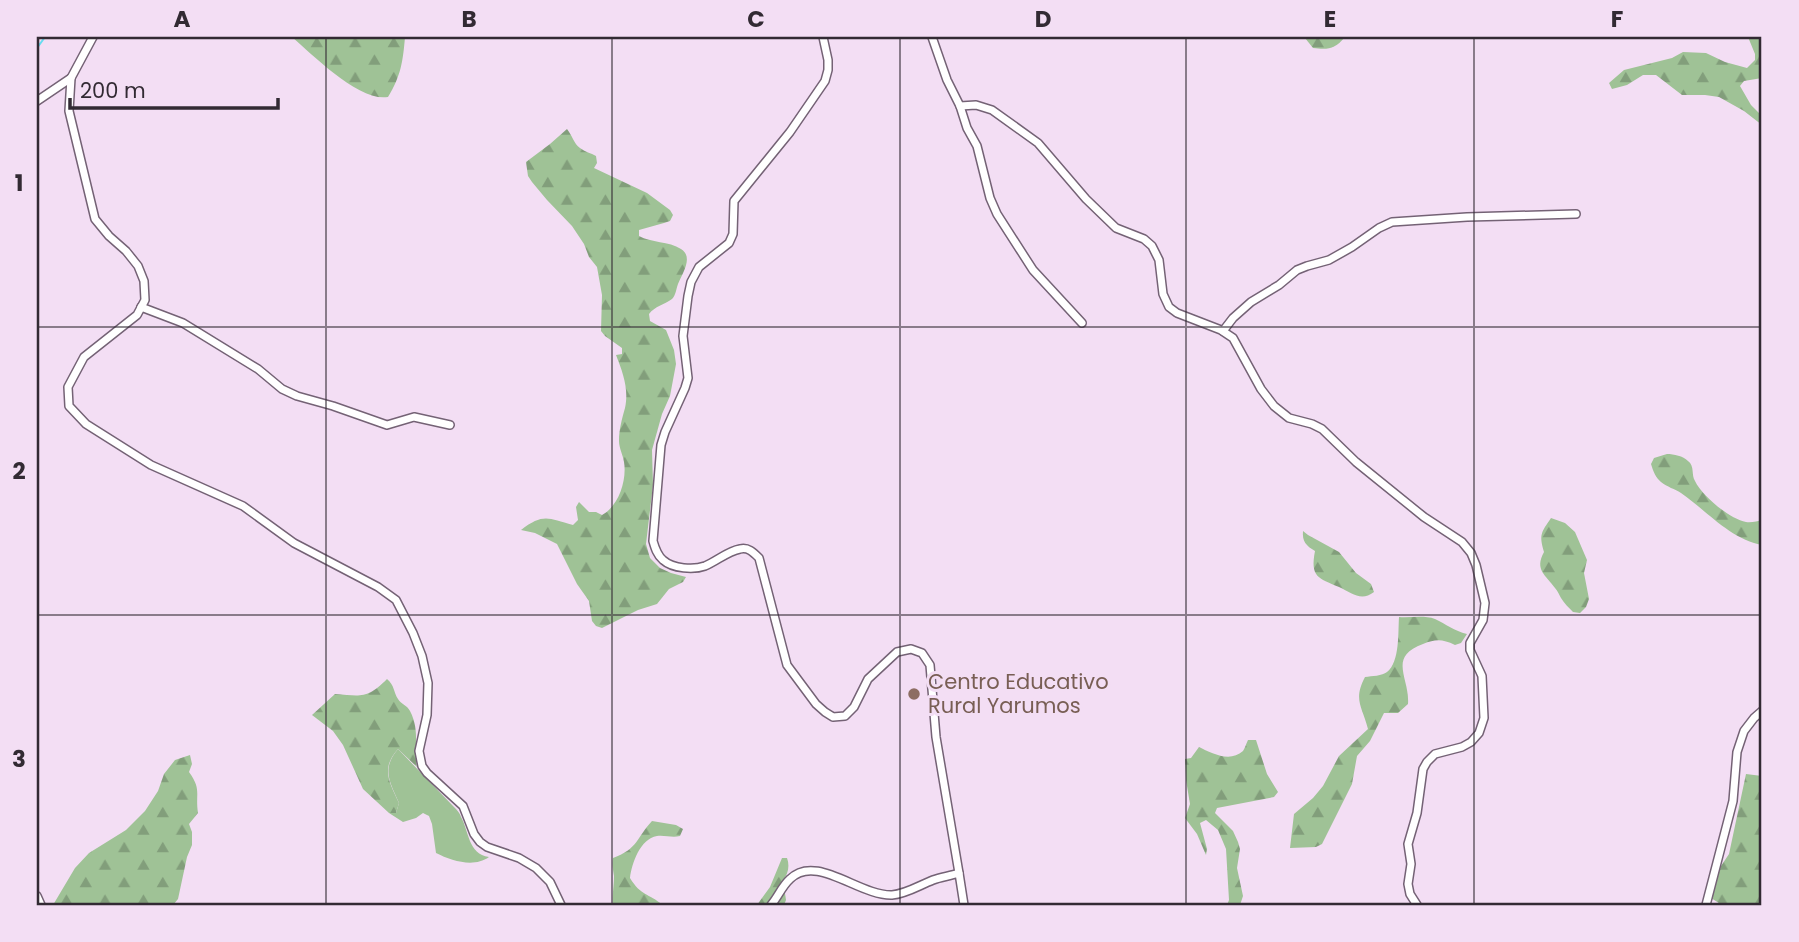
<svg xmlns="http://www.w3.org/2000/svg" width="1799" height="942" font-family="Poppins,sans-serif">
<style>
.green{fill:#9fc296}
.forest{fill:url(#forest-firs)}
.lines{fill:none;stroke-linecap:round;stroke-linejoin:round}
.stream{stroke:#66dcf0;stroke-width:2}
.street-casing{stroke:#746275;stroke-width:10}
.street{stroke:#fff;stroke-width:7}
.grid{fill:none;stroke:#322a33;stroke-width:2;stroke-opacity:0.55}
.education-dot{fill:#8d6e63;stroke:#f3def4;stroke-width:2.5}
.labels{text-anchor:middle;stroke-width:6;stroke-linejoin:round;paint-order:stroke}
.education-label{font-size:21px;fill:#785e54;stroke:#f3def4;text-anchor:start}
.neatline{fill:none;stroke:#322a33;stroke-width:2.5}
.grid-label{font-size:23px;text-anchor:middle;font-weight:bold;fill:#322a33}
</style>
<defs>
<pattern id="forest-firs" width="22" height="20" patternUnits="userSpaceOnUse" patternTransform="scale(1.75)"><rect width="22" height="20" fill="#9fc296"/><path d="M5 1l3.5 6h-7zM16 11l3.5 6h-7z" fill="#829e7b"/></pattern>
</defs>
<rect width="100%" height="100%" fill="#f3def4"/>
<!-- green -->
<path class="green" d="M 398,749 L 454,807 C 457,810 460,813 461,817 C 469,831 468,854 489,857 C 474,868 452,861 436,853 L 432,824 L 429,816 L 423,813 L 416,818 L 403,822 L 389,813 L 396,813 L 399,803 C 390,782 381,769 398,749 Z"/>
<!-- forest -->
<g class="forest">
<path d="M 292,37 L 405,37 C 403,61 401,76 388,97 C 359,102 313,55 292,37 Z"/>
<path d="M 1306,37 L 1345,37 C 1335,49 1328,50 1313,48 L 1305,38 Z"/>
<polygon points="1748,37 1762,37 1762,78 1744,81 1740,86 1751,105 1762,116 1762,125 1744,111 1719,97 1705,95 1682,95 1656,75 1643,75 1627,85 1612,89 1609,83 1624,70 1672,58 1683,52 1706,53 1725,62 1747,68 1755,60 1755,54"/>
<path d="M 567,129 C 572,135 574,144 580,148 C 585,152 591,153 596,156 L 597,163 L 594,168 L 647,193 L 670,210 L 673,215 L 670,221 L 664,223 L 639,230 L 639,236 C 651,243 669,241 681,249 C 694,257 682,274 678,284 C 676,289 676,295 672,299 C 664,305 655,306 649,314 L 650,321 L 666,330 L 674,350 L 676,364 L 670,396 L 662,414 L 652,450 L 653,485 L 646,544 L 650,558 L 660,568 L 671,573 L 686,577 L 683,582 L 669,589 L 657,604 L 638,610 L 602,628 L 596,626 L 592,621 L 589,601 L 577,584 L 557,544 L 535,533 L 521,530 C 543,513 548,518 573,525 L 578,520 L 576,507 L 579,502 L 589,512 L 596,512 L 602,515 C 619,506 627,480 624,462 C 623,455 619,448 619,441 C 619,429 622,419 625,408 C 629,389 623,373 616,355 L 622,354 L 622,348 L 605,336 L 601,331 L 602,295 L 597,267 L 589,257 L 584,244 L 572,226 L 547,200 L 532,182 L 528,176 L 526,162 L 550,144 Z"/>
<path d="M 1667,454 C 1674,454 1683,456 1688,461 C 1695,466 1691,475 1695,481 C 1702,496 1730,519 1746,522 C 1751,523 1758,521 1762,520 L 1762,545 C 1730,539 1707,511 1681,493 C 1675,489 1667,487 1661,482 C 1656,478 1653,471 1651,464 L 1654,458 Z"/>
<path d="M 1551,518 L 1565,523 L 1575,532 L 1587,560 L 1584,573 L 1589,599 L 1586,607 L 1580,613 L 1573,612 C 1569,608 1564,603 1561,598 C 1559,595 1558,591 1555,588 C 1546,575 1534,570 1544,552 C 1539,534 1541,533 1551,518 Z"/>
<path d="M 1303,531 L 1308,535 L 1339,552 L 1356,573 L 1371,584 L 1374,592 C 1361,602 1352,593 1339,587 C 1318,578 1310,577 1315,551 C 1306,546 1302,541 1303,531 Z"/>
<path d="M 1399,617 C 1410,618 1424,615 1435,619 C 1446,624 1454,631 1467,634 L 1461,643 L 1455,645 C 1442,639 1436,639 1423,644 C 1387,657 1410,678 1408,704 L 1398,713 L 1384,713 L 1370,741 L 1357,756 L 1352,784 L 1322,844 L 1316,847 L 1290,848 L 1294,814 L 1313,798 L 1323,786 L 1339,756 L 1368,729 C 1362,706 1353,700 1365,677 C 1372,676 1382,676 1387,672 C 1400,662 1398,632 1399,617 Z"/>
<path d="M 387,679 C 395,686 393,691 398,699 C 401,704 407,705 410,711 C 420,730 414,747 417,767 L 398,749 C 380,769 390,783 399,803 L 396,813 L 389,813 L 363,789 L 343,745 L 333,731 L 312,715 L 335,694 C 362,696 367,699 387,679 Z"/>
<path d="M 1248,740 L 1256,740 L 1267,774 L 1278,792 L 1274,797 L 1217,808 L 1215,813 L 1233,831 L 1238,842 L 1240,849 L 1237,868 L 1243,896 L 1240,905 L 1227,905 L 1229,900 L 1226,849 L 1218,830 L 1206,820 L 1200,823 L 1207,849 L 1206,855 L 1197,834 L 1185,818 L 1190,804 L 1186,780 L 1185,759 L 1191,758 L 1199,747 C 1211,753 1230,763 1243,751 C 1245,748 1246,744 1248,740 Z"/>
<path d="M 190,755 L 192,764 L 189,772 C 202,790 195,793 198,813 L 189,824 L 192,832 L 192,845 L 187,857 L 178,899 L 173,905 L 53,905 L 75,868 L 89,853 L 126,830 L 145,811 L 158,791 L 164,774 L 175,760 Z"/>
<polygon points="1746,774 1762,776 1762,905 1722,905 1711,898 1721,866 1729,854"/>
<path d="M 652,821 L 676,825 L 683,829 L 680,836 C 672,838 665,835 657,836 C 640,839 632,863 630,878 C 641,896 648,893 663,905 L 613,905 C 612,895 614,886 614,876 C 613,869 612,865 613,858 C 638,849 637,837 652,821 Z"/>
<path d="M 782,858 L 787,858 C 790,866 788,874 783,880 L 786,900 L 784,905 L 757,905 L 770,887 Z"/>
</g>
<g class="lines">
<!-- stream -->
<polyline class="stream" points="37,48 45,37"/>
<!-- street casing -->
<g class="street-casing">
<g id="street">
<polyline points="93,37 71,78 69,111 95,219 109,236 126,251 138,266 144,281 145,300 137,315 84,357 68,387 69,406 86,424 151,465 243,506 294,543 378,587 396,600 413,633 422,656 428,683 427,715 419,751 422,766 427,773 463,806 474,834 480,842 487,847 519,858 536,868 550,882 561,905"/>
<path d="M 823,37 L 828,60 L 828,70 L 825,81 L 790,132 L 734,201 L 733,234 L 729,243 L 699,267 L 691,282 L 688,296 L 683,336 L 688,378 L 685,388 L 665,432 L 661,445 L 653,541 C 655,548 657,555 663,560 C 673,569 694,570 705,566 C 717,561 728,551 740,549 C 748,547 753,552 759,558 L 787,665 L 816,704 L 825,712 L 833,717 L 845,716 L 854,707 L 868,679 L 897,652 L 911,649 L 922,653 L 930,665 L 936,737 L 959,873"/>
<polyline points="932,37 947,80 960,106 967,128 977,146 990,198 997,214 1033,270 1082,323"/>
<polyline points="37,101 71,78"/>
<polyline points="960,106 976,105 992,110 1038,143 1086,199 1116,228 1144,239 1152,246 1159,260 1163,294 1169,307 1177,313 1221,330 1233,338 1261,389 1274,406 1289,418 1312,424 1322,429 1356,462 1424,517 1462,542 1471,553 1476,565 1485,603 1483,620 1470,643 1470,650 1482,676 1484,718 1479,733 1471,742 1462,747 1435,754 1427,762 1423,769 1417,813 1408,844 1411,864 1408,884 1410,894 1417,905"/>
<polyline points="141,307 183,323 258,369 282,389 297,396 333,406 387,425 414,417 450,425"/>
<polyline points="1223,331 1233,318 1251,302 1279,285 1297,270 1307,266 1329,260 1352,247 1379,228 1392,222 1467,217 1576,214"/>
<polyline points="37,896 41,905"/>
<path d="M 771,905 C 778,897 782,886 790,879 C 816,853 859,896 892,895 C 906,894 920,885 933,880 C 941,877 950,876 959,873 L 964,905"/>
<polyline points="1706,905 1733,801 1737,752 1744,731 1754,718 1762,711"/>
</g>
</g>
<!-- street -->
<use href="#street" class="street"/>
</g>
<!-- grid -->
<path class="grid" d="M 326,37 L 326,905M 612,37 L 612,905M 900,37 L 900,905M 1186,37 L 1186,905M 1474,37 L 1474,905M 37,327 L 1762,327M 37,615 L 1762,615"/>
<!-- markers -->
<circle class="education-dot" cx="914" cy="694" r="7"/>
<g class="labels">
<!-- education labels -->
<g class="education-label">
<text x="928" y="689">Centro Educativo<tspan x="928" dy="24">Rural Yarumos</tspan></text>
</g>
</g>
<!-- border -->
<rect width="1799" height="942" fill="none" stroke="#f3def4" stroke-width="77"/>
<!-- scale -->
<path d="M70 98v10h208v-10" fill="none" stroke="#322a33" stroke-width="3.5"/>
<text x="80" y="98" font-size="21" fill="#322a33" stroke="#f3def4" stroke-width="5" paint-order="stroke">200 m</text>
<rect x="38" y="38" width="1722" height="866" class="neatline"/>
<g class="grid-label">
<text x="182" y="27">A</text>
<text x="469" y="27">B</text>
<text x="756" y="27">C</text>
<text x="1043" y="27">D</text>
<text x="1330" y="27">E</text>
<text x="1617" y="27">F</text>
<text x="19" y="191">1</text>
<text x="19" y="479">2</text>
<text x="19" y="767">3</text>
</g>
</svg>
